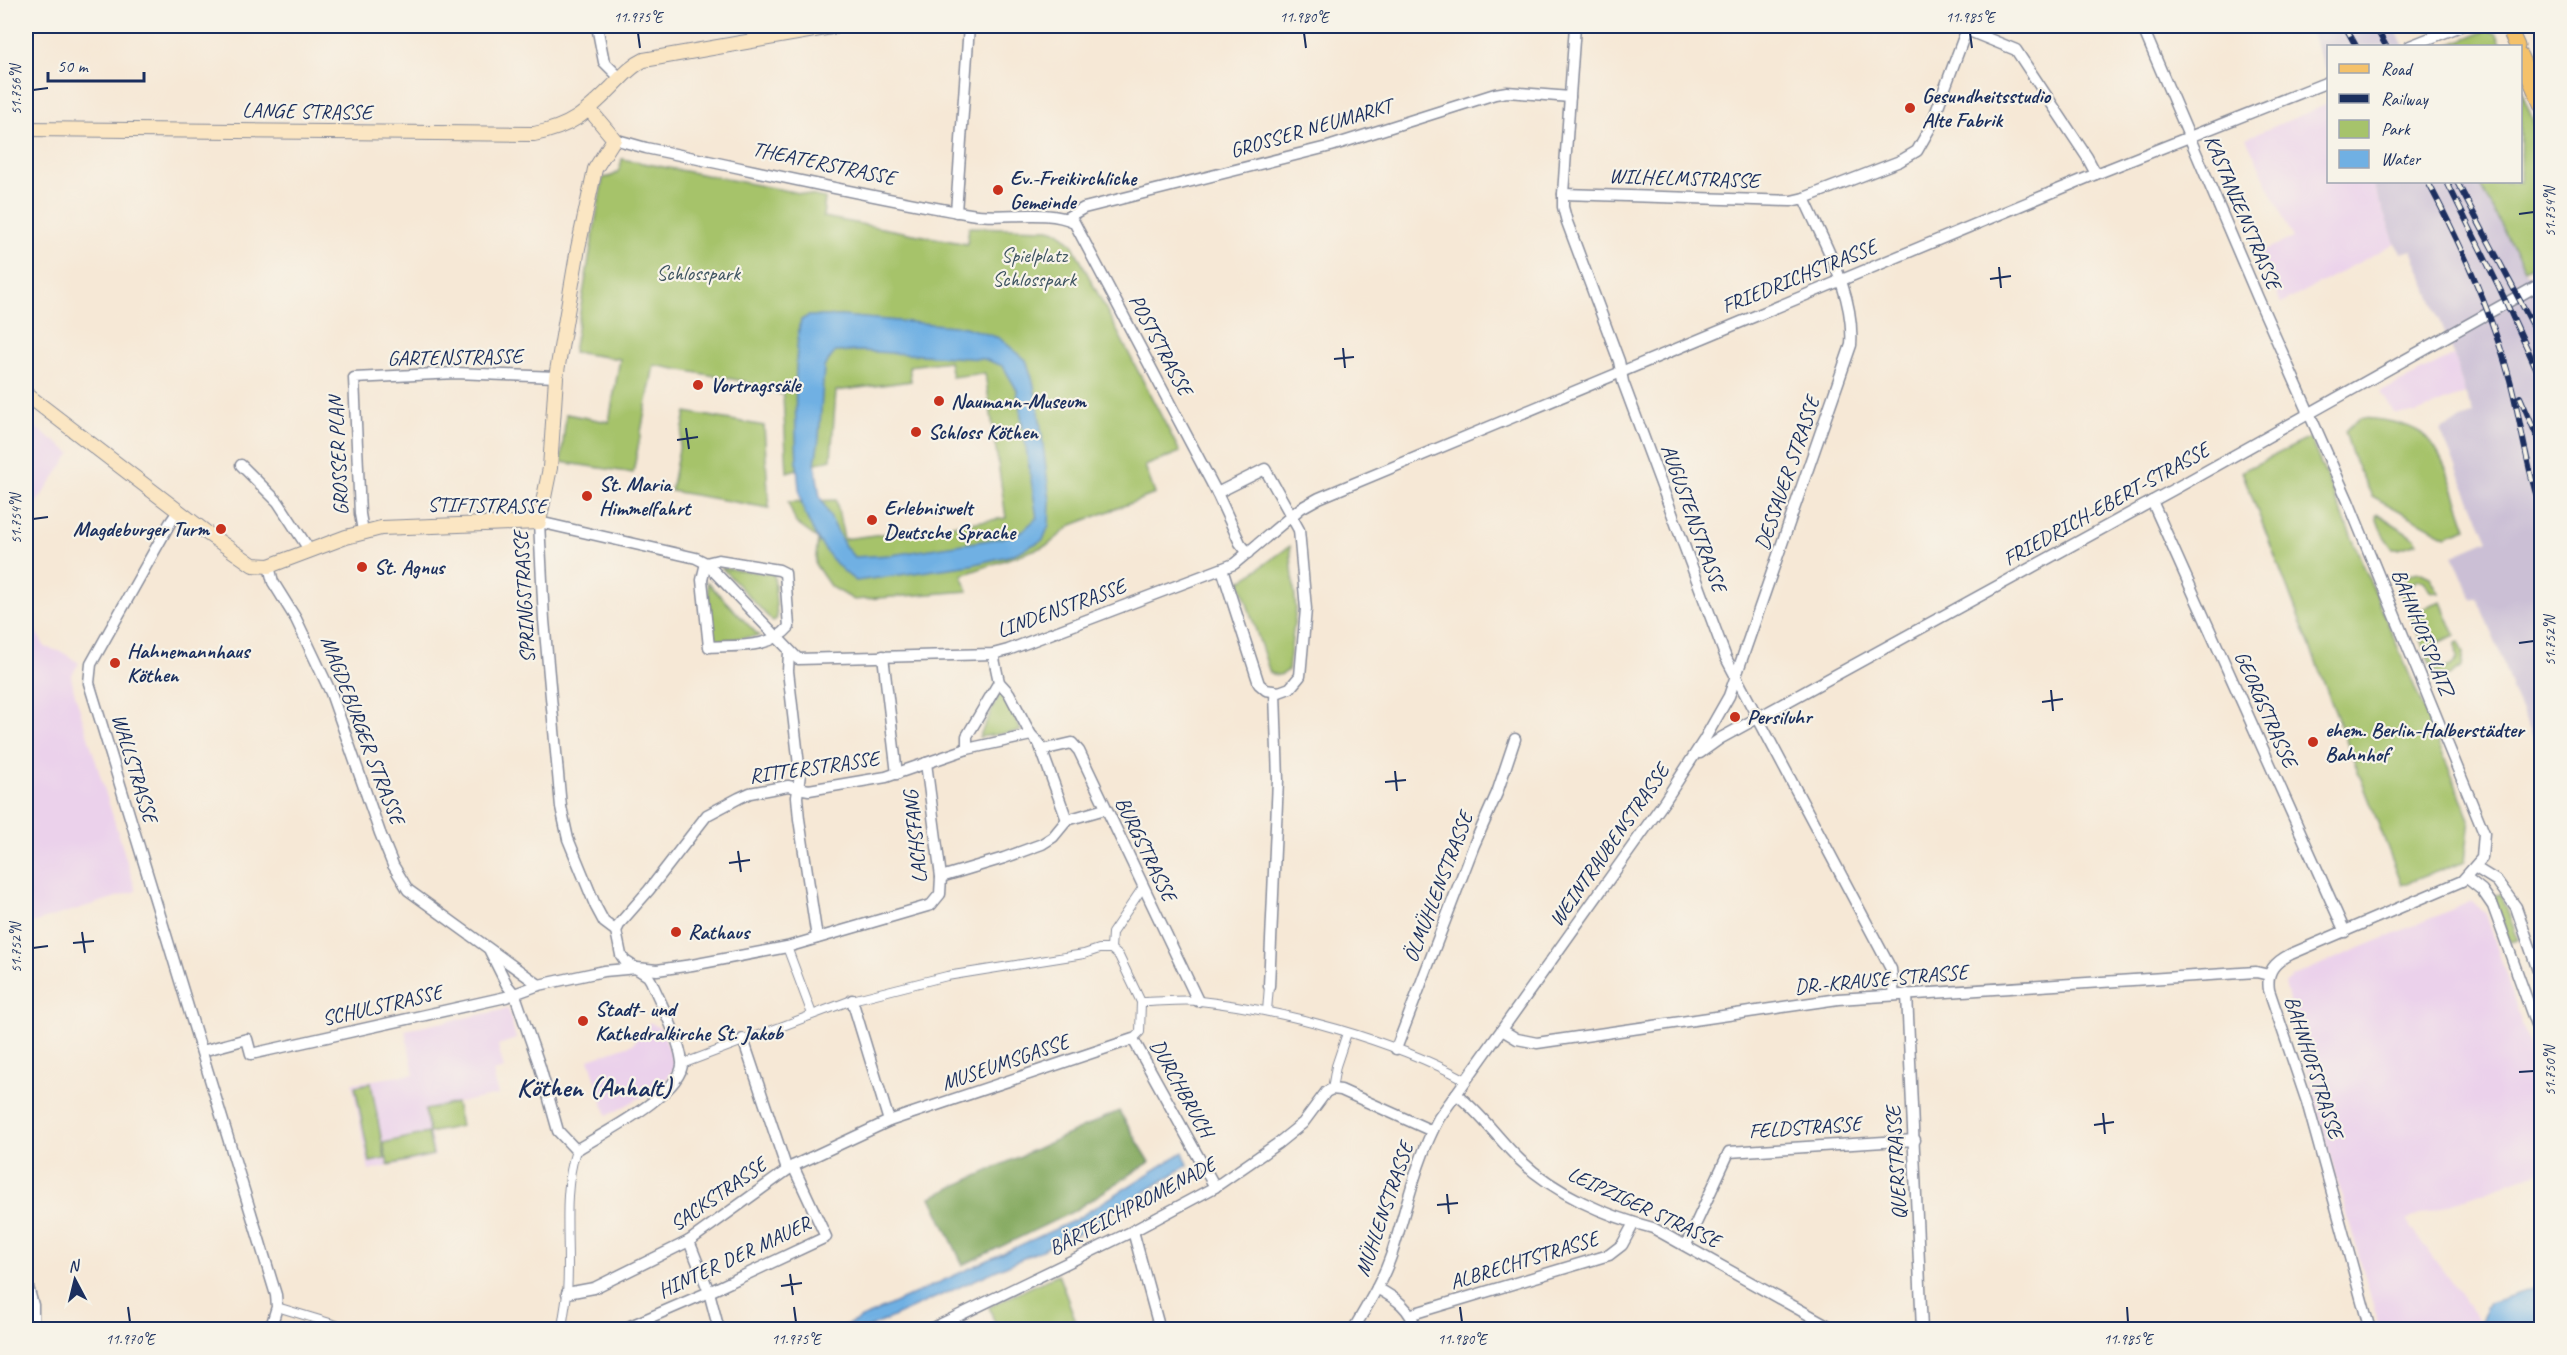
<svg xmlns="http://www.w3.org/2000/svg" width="2567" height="1355" font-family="Caveat,sans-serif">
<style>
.built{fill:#ebd1eb}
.industrial{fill:#cbbfd5}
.green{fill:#a6c36b;stroke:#607964;stroke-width:1.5}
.forest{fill:#84a95f;stroke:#506c5e;stroke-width:1.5}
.water{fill:#70b0e3;stroke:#4670a0;stroke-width:1.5;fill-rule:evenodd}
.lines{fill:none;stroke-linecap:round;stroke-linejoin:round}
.pedestrian-casing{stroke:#888c9a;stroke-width:10}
.minor-casing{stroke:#888c9a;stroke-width:13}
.secondary-casing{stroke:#888c9a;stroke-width:16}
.primary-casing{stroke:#888c9a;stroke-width:17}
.pedestrian{stroke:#fff;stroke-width:8}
.minor{stroke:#fff;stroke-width:10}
.secondary{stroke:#fbe6c3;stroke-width:14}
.primary{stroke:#f4c16a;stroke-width:15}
.rail-casing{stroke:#1b2f5e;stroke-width:6}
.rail{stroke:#f7f3e8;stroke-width:4;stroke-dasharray:11;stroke-linecap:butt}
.ticks{fill:none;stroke:#1b2f5e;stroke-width:2}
.poi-dot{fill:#c8321e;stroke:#f7f3e8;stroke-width:2}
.labels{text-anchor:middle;stroke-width:4.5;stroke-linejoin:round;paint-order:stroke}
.poi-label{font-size:21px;font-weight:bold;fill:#1b2f5e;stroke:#f7f3e8;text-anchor:start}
.street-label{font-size:21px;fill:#1b2f5e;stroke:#f7f3e8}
.park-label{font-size:21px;fill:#3e5461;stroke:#f7f3e8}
.district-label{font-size:27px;font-weight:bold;fill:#1b2f5e;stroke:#f7f3e8}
.neatline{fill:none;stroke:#1b2f5e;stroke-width:2}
.ticks-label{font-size:15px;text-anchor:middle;fill:#1b2f5e}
</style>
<rect width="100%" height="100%" fill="#f7f3e8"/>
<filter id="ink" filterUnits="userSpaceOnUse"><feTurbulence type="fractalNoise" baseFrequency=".0167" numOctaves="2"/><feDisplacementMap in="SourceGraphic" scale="12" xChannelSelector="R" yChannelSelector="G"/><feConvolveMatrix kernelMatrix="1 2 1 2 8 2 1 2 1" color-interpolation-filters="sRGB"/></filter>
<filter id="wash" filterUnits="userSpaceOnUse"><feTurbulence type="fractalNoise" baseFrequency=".008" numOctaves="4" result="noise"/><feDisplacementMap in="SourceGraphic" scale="24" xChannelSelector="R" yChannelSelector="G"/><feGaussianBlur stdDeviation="1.35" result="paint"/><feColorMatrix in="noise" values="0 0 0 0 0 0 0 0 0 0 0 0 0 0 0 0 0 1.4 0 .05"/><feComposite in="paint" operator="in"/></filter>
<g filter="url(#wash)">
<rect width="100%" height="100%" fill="#f6e8d6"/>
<!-- built -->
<g class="built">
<polygon points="2328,104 2328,182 2372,182 2395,243 2281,304 2259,252 2293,238 2246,138"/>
<polygon points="2454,355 2465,394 2416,413 2394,413 2381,392"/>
<polygon points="26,421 71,453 26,518"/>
<polygon points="26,615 45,647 62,652 79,663 71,676 74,691 136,891 26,925"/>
<polygon points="2472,901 2486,914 2541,1081 2541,1171 2406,1220 2485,1329 2380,1329 2319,1117 2285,984 2293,976"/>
<polygon points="508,1009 516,1039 498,1045 504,1069 493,1072 498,1095 456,1103 461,1126 430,1133 435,1156 369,1171 352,1083 414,1074 405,1030"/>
<polygon points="650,1022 662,1030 675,1067 661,1086 607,1116 589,1059 633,1044"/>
</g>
<!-- industrial -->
<g class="industrial">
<polygon points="2307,26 2393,26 2404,46 2328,46 2328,73"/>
<polygon points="2372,182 2477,182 2525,269 2541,293 2541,755 2513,692 2499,651 2477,598 2472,600 2453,555 2488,540 2440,430 2474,414 2465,394 2454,355 2412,250 2401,253 2395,243"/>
</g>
<!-- green -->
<g class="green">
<polygon points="2487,30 2497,34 2502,46 2446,46"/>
<polygon points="2521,90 2541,141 2541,261 2525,269 2478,182 2520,182"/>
<path d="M 622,159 L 825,198 L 823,217 L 967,244 L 969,227 L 1049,229 L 1059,232 L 1072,244 L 1180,452 L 1145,466 L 1155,494 L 1072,525 L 1048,545 L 962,575 L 968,591 L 854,600 L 830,586 L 815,564 L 818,539 L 796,523 L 788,502 L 836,500 L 844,539 L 1006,518 L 985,373 L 952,377 L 949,361 L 909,366 L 911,381 L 836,391 L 831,459 L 787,472 L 783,395 L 743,381 L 654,365 L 633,473 L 561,462 L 566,414 L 609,422 L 620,359 L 573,352 L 603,178 C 617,176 620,172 622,159 Z"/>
<polygon points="686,412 764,426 769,508 671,491"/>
<path d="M 2360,418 C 2381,419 2411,422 2427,438 C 2446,457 2457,502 2467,528 L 2446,536 L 2372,496 L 2352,455 L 2345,431 Z"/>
<polygon points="2310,438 2470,819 2465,861 2402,885 2242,471"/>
<polygon points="2378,514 2415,538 2417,543 2399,549 2393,549 2383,535 2376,516"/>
<path d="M 1290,546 L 1296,609 L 1288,670 C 1282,676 1278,676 1270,673 L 1240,582 Z"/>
<polygon points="722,568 774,574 777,618 773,622"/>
<path d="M 2419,572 L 2430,577 L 2439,593 L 2430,591 L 2424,581 L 2417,580 L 2410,586 L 2412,597 L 2403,599 C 2397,585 2404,574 2419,572 Z"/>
<polygon points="707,582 759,636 714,641"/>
<polygon points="2441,602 2455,635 2424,649 2410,614"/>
<path d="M 2459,642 L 2464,653 L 2462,667 L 2449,676 C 2435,676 2432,667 2426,655 L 2429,654 L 2443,668 L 2451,667 L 2457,659 L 2456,643 Z"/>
<polygon points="1002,689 1021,731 979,737"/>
<polygon points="2501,894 2518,939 2510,941 2493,896"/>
<polygon points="371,1083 385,1159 370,1162 355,1086"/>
<polygon points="456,1103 461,1126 429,1133 425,1110"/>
<polygon points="428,1133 433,1155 388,1165 383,1143"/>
<polygon points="1058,1274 1079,1329 997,1329 989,1307"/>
</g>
<!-- forest -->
<polygon class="forest" points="1119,1111 1150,1162 1072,1212 963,1265 931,1197"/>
<!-- water -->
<g class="water">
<path d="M 808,316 L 842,316 L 965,327 L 999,338 L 1026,360 L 1033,381 L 1039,413 L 1050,501 L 1049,525 L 1043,540 L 1012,555 L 971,565 L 856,581 C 833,566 812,534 803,508 C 794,482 793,347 801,320 ZM 861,351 L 984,359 L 1003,366 L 1017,390 L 1037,518 L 1021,532 L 1002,538 L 892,555 L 854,557 L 845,546 L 820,497 L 815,464 L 819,438 L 824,367 L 835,352 Z"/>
<polygon points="1183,1152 1188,1165 1079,1233 866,1329 838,1329 1075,1220"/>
<polygon points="2541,1286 2541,1329 2485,1329 2480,1323 2490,1303"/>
</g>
</g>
<g filter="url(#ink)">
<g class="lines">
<!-- pedestrian casing -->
<g class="pedestrian-casing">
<g id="pedestrian">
<polyline points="787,947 812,1014"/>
<polyline points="1111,949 1112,933 1143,887"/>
<path d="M 1141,1002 C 1160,1002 1181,999 1200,1001 C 1283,1010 1393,1040 1466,1080"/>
<polyline points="1267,1011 1269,986"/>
<polyline points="682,1064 852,1000 947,976 1084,954 1099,949 1111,949 1119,956 1141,1002 1140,1032 1133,1039"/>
<polyline points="1332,1089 1336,1066 1347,1033"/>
<polyline points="277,1307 353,1330"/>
<path d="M 562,1330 C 563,1317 566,1305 567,1293 C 571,1244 561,1198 576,1150"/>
</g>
</g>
<!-- minor casing -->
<g class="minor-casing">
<g id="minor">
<polyline points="597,26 604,62 620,78"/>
<polyline points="1575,26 1563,194 1563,207 1567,222 1619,361 1623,382 1726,658 1891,969 1894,995"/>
<path d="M 2142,26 L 2258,298 L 2348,501 L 2484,833 L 2482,858 L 2462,881 L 2291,954 C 2275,962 2266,971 2269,990 L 2307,1102 L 2370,1330"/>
<polyline points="1967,30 2016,50 2087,157 2096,174"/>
<polyline points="2410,46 2461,26"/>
<path d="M 614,139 L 646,148 C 754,170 861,196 970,214 C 1002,220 1046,208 1074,222 L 1217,493 L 1240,543 L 1248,553"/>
<polyline points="1563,194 1791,201 1804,198"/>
<polyline points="956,212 969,26"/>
<polyline points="1066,218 1084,208 1331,146 1495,94 1507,92 1570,97"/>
<polyline points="241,465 278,502 310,551"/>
<polyline points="1217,493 1265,469 1299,530 1306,609 1300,676 1290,688 1279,692 1266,690 1259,684 1222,569"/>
<polyline points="2152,501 2345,932"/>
<polyline points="179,510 170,523 91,664 89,683 276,1295 277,1307 270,1330"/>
<polyline points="363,531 360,514 354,378 456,373 556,377"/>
<path d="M 718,560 L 779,570 L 785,573 L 789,627 C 771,649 735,645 709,647 L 702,580 L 706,563 Z"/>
<polyline points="269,566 273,582 296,619 331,693 380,833 393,865 408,890 539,985"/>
<polyline points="789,652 788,671 800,774 797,797 799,819 817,938"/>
<polyline points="993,654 999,682 1009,693 1031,735 1039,743 1067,820"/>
<polyline points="883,656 897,774"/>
<polyline points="967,749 967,736 999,682"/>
<polyline points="1042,750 1072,743 1079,751 1198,1001"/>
<polyline points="1700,753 1721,738 2178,487 2542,283"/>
<polyline points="2476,868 2497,881 2516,907 2542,982"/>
<polyline points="941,877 1004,858 1042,844 1053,837 1067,820 1105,809"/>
<polyline points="2467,878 2482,890 2493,906 2542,1041"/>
<polyline points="616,931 620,923 649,890 707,815 739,798 750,793 788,786 809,790 886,777 967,749 1031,735"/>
<path d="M 490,951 L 507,985 L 515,995 L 540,1067 L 558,1131 L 576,1150 C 600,1135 685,1092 682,1062 C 679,1037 661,1004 651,981 L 648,976 L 625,961 L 621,955 L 616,931 L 604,922 L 596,907 L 568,839 L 561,807 L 544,620 L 539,522 L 696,558 L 706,563 L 798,659 L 993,654 L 1008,650 L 1234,564 L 1301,508 L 1319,498 L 2096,174 L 2328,82"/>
<polyline points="1269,986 1278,780 1275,692"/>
<polyline points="1907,994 1922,1330"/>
<polyline points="852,1000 889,1121"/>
<polyline points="1502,1030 1517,1039 1537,1043 1838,999 2256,972 2269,975"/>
<polyline points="743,1039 787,1170"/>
<polyline points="1396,1049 1474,845 1497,793 1515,739"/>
<polyline points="202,1051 247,1039 251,1054 506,997 539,985 604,971 637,968 657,970 692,965 787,947 931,905 940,894 941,877 926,763"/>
<path d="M 1456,1094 C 1481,1113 1498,1139 1520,1160 C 1556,1194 1606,1216 1653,1228 L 1836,1330"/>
<polyline points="1133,1231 1160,1330"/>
<polyline points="689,1241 709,1292 719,1330"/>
<polyline points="1686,1245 1729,1152 1915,1140"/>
<polyline points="26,1280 33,1305 33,1330"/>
<path d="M 1377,1288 C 1397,1299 1409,1307 1417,1330"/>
<polyline points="567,1293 594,1288 689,1241 793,1166 889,1121 1133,1039 1215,1187"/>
<polyline points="1412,1314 1609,1255 1622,1245 1634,1223"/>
<polyline points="621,1330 709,1292 826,1237 793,1166"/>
<polyline points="929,1330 1133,1231 1215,1187 1277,1144 1303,1123 1326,1092 1332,1089 1341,1090 1432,1131"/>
<path d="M 1353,1330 C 1367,1306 1382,1282 1391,1256 C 1406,1211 1416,1160 1439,1118 L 1664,802 L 1704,740 L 1729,696 L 1851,345 C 1855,293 1824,244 1804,198 L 1900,161 L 1917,151 L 1930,128 L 1968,26"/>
</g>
</g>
<!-- secondary casing -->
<g class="secondary-casing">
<g id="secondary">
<path d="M 26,129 L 534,134 C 571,127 586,113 612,87 C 622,77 631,66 644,60 L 837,26"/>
<polyline points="26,394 207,533 253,565 269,566 346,537 381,528 539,522 550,468 556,377 578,248 595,169 614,139 589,109"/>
</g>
</g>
<!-- primary casing -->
<g class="primary-casing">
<g id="primary">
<polyline points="2508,26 2517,46"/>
<polyline points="2520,56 2542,106"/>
</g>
</g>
<!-- pedestrian -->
<use href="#pedestrian" class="pedestrian"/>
<!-- minor -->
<use href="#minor" class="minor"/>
<!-- secondary -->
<use href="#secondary" class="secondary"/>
<!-- primary -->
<use href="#primary" class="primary"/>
<!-- rail casing -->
<g class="rail-casing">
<g id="rail">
<polyline points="2345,26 2356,46"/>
<polyline points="2375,26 2386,46"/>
<path d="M 2428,182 C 2461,244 2491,311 2510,380 C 2522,425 2526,468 2542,513"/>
<polyline points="2447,182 2499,287 2542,381"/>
<polyline points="2457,182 2542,342"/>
<polyline points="2520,397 2542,448"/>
</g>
</g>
<!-- rail -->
<use href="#rail" class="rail"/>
</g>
</g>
<!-- ticks -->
<path class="ticks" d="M 638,33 L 640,48M 1304,33 L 1306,48M 1970,33 L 1972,48M 33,90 L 48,88M 2519,214 L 2534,212M 1999,267 L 2001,288M 1990,279 L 2011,276M 1343,348 L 1345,368M 1334,359 L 1354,357M 686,428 L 689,449M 677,440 L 698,437M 33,519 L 48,517M 2519,643 L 2534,641M 2051,690 L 2053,711M 2042,702 L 2063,699M 1395,771 L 1397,791M 1385,782 L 1406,780M 738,851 L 741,872M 729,863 L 750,860M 82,932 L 85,953M 73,943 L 94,941M 33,948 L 48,946M 2519,1072 L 2534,1071M 2103,1113 L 2105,1134M 2094,1125 L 2114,1122M 1447,1194 L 1449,1214M 1437,1205 L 1458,1203M 790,1274 L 793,1295M 781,1286 L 802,1283M 128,1307 L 130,1322M 794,1307 L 796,1322M 1460,1307 L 1462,1322M 2127,1307 L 2128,1322"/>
<!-- markers -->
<g class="poi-dot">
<circle cx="1910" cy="108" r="6"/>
<circle cx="998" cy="190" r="6"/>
<circle cx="698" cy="385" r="6"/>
<circle cx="939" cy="401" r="6"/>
<circle cx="916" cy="432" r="6"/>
<circle cx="587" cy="496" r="6"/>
<circle cx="872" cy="520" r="6"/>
<circle cx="221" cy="529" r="6"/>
<circle cx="362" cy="567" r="6"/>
<circle cx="115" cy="663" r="6"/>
<circle cx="1735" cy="717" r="6"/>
<circle cx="2313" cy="742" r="6"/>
<circle cx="676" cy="932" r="6"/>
<circle cx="583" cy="1021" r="6"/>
</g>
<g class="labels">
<!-- poi labels -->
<g class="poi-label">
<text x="1922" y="103">Gesundheitsstudio<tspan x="1922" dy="24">Alte Fabrik</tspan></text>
<text x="1010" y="185">Ev.-Freikirchliche<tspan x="1010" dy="24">Gemeinde</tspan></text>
<text x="710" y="392">Vortragssäle</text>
<text x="951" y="408">Naumann-Museum</text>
<text x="928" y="439">Schloss Köthen</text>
<text x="599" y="491">St. Maria<tspan x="599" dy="24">Himmelfahrt</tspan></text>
<text x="884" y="515">Erlebniswelt<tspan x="884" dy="24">Deutsche Sprache</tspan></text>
<text x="209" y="536" text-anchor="end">Magdeburger Turm</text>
<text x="374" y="574">St. Agnus</text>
<text x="127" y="658">Hahnemannhaus<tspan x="127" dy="24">Köthen</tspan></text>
<text x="1747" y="724">Persiluhr</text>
<text x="2325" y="737">ehem. Berlin-Halberstädter<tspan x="2325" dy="24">Bahnhof</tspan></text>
<text x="688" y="939">Rathaus</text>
<text x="595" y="1016">Stadt- und<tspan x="595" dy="24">Kathedralkirche St. Jakob</tspan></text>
</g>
<!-- street labels -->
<g class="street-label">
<text transform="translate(307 111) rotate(1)" y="7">LANGE STRASSE</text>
<text transform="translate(1311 128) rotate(-16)" y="7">GROSSER NEUMARKT</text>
<text transform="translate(824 163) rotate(12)" y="7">THEATERSTRASSE</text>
<text transform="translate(1684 178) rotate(2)" y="7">WILHELMSTRASSE</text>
<text transform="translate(2243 212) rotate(67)" y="7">KASTANIENSTRASSE</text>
<text transform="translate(1799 276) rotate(-22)" y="7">FRIEDRICHSTRASSE</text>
<text transform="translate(1161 345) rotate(62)" y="7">POSTSTRASSE</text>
<text transform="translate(455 357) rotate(-1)" y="7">GARTENSTRASSE</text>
<text transform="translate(338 456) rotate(-93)" y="7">GROSSER PLAN</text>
<text transform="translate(1787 473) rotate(-71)" y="7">DESSAUER STRASSE</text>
<text transform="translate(2106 504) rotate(-29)" y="7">FRIEDRICH-EBERT-STRASSE</text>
<text transform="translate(487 505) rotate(1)" y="7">STIFTSTRASSE</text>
<text transform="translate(1694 518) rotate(70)" y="7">AUGUSTENSTRASSE</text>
<text transform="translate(524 597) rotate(-93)" y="7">SPRINGSTRASSE</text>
<text transform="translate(1061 608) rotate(-20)" y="7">LINDENSTRASSE</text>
<text transform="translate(2423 632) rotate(68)" y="7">BAHNHOFSPLATZ</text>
<text transform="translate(2266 709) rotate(66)" y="7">GEORGSTRASSE</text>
<text transform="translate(363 730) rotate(69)" y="7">MAGDEBURGER STRASSE</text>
<text transform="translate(814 767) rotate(-8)" y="7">RITTERSTRASSE</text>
<text transform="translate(135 768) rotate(73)" y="7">WALLSTRASSE</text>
<text transform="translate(915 837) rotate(-96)" y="7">LACHSFANG</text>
<text transform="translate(1609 845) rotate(-55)" y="7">WEINTRAUBENSTRASSE</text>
<text transform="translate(1146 849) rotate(64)" y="7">BURGSTRASSE</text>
<text transform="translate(1438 887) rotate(-69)" y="7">ÖLMÜHLENSTRASSE</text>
<text transform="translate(1881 979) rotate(-5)" y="7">DR.-KRAUSE-STRASSE</text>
<text transform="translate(382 1005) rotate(-13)" y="7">SCHULSTRASSE</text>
<text transform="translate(1005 1062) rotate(-19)" y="7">MUSEUMSGASSE</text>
<text transform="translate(2314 1067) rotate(72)" y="7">BAHNHOFSTRASSE</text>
<text transform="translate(1182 1088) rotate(61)" y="7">DURCHBRUCH</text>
<text transform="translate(1805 1127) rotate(-4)" y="7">FELDSTRASSE</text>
<text transform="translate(1896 1163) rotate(-93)" y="7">QUERSTRASSE</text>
<text transform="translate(718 1194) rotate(-35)" y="7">SACKSTRASSE</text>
<text transform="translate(1132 1206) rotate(-28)" y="7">BÄRTEICHPROMENADE</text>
<text transform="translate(1644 1207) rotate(25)" y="7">LEIPZIGER STRASSE</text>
<text transform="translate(1384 1209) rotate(-71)" y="7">MÜHLENSTRASSE</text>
<text transform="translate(734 1257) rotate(-25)" y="7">HINTER DER MAUER</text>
<text transform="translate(1524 1260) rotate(-17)" y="7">ALBRECHTSTRASSE</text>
</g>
<!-- park labels -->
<g class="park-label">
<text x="1034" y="262">Spielplatz<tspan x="1034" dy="24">Schlosspark</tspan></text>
<text x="698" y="280">Schlosspark</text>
</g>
<!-- district labels -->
<g class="district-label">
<text x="594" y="1096">Köthen (Anhalt)</text>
</g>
</g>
<!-- margin -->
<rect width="2567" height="1355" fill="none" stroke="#f7f3e8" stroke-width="66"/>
<!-- legend -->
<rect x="2327" y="45" width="195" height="138" fill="#f7f3e8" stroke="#9fa5b1" stroke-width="1.5"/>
<rect x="2339" y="64" width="30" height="9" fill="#f4c16a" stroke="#9fa5b1" stroke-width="1.5"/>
<text x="2381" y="75" font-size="18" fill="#1b2f5e">Road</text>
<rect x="2339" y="94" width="30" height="9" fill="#1b2f5e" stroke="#9fa5b1" stroke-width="1.5"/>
<text x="2381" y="105" font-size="18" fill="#1b2f5e">Railway</text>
<rect x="2339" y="120" width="30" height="18" fill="#a6c36b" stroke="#9fa5b1" stroke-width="1.5"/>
<text x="2381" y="135" font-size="18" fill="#1b2f5e">Park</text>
<rect x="2339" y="150" width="30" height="18" fill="#70b0e3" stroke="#9fa5b1" stroke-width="1.5"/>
<text x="2381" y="165" font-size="18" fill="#1b2f5e">Water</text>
<!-- north arrow -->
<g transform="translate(75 1280) rotate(353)" stroke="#f7f3e8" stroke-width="4.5" paint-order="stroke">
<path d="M0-4.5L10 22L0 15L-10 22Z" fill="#1b2f5e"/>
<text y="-9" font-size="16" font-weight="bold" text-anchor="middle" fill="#1b2f5e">N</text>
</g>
<!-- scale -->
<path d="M48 72v9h96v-9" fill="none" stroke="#1b2f5e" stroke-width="3"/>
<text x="57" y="72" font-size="18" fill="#1b2f5e" stroke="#f7f3e8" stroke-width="4.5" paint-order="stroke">50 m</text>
<rect x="33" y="33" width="2501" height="1289" class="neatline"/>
<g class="ticks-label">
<text x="638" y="22">11.975°E</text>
<text x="1304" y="22">11.980°E</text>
<text x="1970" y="22">11.985°E</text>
<text transform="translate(16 90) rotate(-90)" y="5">51.756°N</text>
<text transform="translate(2550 212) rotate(-90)" y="5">51.754°N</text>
<text transform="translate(16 519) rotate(-90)" y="5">51.754°N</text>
<text transform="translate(2550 641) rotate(-90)" y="5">51.752°N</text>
<text transform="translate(16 948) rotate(-90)" y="5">51.752°N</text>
<text transform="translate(2550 1071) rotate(-90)" y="5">51.750°N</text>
<text x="130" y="1344">11.970°E</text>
<text x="796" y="1344">11.975°E</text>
<text x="1462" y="1344">11.980°E</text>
<text x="2128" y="1344">11.985°E</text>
</g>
</svg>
